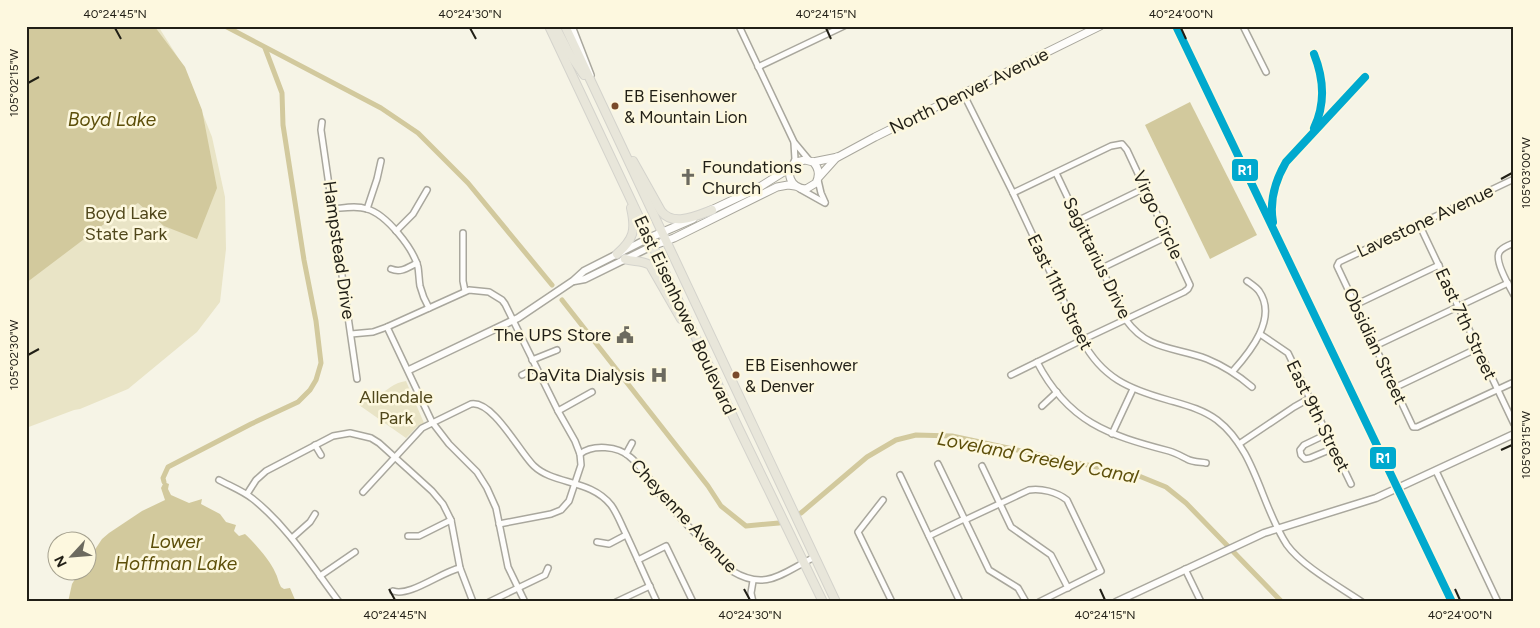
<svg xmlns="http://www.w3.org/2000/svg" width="1540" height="628" font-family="Figtree,sans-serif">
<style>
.green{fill:#e9e4c6}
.water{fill:#d2c99d}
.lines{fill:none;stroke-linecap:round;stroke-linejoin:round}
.canal{stroke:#d2c99d;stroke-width:5}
.minor-casing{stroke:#a9a79d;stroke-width:8}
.tertiary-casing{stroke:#a9a79d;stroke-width:9}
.secondary-casing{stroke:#a9a79d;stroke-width:9}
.trunk-casing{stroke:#d4d3cc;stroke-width:10}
.minor{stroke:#fefdfb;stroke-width:5}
.tertiary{stroke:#fefdfb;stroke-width:6}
.secondary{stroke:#fefdfb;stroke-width:7}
.trunk{stroke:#e8e6da;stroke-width:8}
.rail-1-casing{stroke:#fdf8df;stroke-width:11}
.rail-1{stroke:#00a9ce;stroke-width:8}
.ticks{fill:none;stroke:#211f16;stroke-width:2}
.bus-dot{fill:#7a4b2a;stroke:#fdf8df;stroke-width:2}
.labels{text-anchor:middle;stroke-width:5;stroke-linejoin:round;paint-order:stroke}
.bus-label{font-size:17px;fill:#211f16;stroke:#fdf8df;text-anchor:start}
.street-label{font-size:18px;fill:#211f16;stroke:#fdf8df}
.poi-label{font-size:18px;fill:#211f16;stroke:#fdf8df;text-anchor:end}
.park-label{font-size:18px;fill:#50471b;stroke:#fdf8df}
.water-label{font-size:19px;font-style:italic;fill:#5d4f0a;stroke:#fdf8df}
.line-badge{stroke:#fdf8df;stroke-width:2}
.badge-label{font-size:14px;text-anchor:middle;font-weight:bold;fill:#fff}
.neatline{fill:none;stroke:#211f16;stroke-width:2}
.ticks-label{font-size:12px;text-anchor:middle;fill:#211f16}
</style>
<rect width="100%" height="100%" fill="#f6f4e6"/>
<!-- green -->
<g class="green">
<polygon points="26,26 158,26 184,67 212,137 225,197 226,249 220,302 197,332 128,389 80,409 74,410 26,428"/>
<path d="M 406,381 L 424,423 L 417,427 L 406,438 L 359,405 C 365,401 371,400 377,396 C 388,390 393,383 406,381 Z"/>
</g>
<!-- water -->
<g class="water">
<polygon points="26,26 155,27 185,67 202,110 217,188 197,239 164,226 138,203 112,218 26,283"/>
<polygon points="1190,102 1257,235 1210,259 1145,125"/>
<path d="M 164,482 L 169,484 L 168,489 L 171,495 L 189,503 L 202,499 L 201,504 L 220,514 L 226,522 L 236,525 L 234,531 L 239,536 L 245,534 C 254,542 271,562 275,572 C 278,577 278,582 281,587 L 284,589 L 290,588 L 296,602 L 68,602 L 72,584 L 80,571 L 88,570 L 88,560 L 102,539 L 109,533 L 142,511 L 165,500 L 161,488 Z"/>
</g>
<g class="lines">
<!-- canal -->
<g class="canal">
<polyline points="225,26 381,108 418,133 468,183 552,285"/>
<polyline points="562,300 708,486 721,506 746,526 779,523"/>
<polyline points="164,482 163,478 168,467 251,424 298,402 310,390 316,380 321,363 316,321 304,260 283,125 282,93 265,48"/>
<polyline points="801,513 867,457 896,440 916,435 952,436 1139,476 1166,487 1186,503 1282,602"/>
</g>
<!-- minor casing -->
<g class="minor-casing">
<g id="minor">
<polyline points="572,26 591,75"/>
<polyline points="739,26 794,142 809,160"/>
<polyline points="1243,26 1266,72"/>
<polyline points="758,67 844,26"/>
<path d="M 963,93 L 1013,193 L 1082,340 C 1102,378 1129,389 1168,400 C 1185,405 1202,409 1217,420 C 1256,450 1261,506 1287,545 C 1302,566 1340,587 1362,602"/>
<polyline points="322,122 321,130 357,379"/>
<polyline points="793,164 795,159 794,143"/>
<path d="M 1056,173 L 1126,320 C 1148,351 1176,347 1207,359 C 1224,366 1238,375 1252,387"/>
<polyline points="1514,179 1339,262 1337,266 1413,427 1417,427 1514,382"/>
<polyline points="818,180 821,193 825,202"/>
<polyline points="800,189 825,203"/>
<path d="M 332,209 C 344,208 356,205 367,209 C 386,214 413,248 418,267 C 419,273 419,280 420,286 C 422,294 425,301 429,308"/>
<polyline points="367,209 377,179 381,161"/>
<polyline points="1079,220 1145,188"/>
<polyline points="1419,224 1514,424"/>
<polyline points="396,231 413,214 427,190"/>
<polyline points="463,233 463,281 465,291"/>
<path d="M 1514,243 C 1509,245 1503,247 1500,251 C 1493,259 1509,286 1514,295"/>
<polyline points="1102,268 1168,236"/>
<path d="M 391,269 C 401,273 407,268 417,263"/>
<polyline points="1355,305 1439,265"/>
<polyline points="387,327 432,422 449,444 477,472 487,488 496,508 508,567 525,602"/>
<polyline points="351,334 373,332 387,327 469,290 489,292 502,300 505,304 558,411 575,441 580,454 581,465 569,501 561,510 551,514 499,524"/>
<polyline points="1260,334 1288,353 1351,484"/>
<polyline points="1375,346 1508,283"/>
<polyline points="532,360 557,350"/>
<path d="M 1037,362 C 1068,422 1108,435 1169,451 C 1176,453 1181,456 1187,459 C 1192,462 1200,462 1206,463"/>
<path d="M 1233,371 C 1250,352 1278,318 1259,291 C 1256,287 1251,284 1247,281"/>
<polyline points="522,375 536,368"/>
<polyline points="1011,375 1082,340 1184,292 1188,289 1190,285 1127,150 1122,144 1111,146 1013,193"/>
<polyline points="1394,388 1478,348"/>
<polyline points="1042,406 1057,392"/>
<polyline points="558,411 592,392"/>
<polyline points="1112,434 1133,389"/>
<polyline points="1327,434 1304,445 1300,450 1301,455 1305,459 1310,458 1334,448"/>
<polyline points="1239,444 1294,407 1310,398"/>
<polyline points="315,445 321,455"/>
<path d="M 580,454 C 593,444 618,446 630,457 C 644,468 655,488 666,502 C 687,526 710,548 732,571 C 767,592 783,572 815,557"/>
<polyline points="626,454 632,443"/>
<polyline points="938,464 989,570 1018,588 1026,602"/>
<polyline points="982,466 1011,527 1051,555 1068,588"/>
<polyline points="1436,471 1498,602"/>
<polyline points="900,475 960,602"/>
<path d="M 219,480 C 230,486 243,491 253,499 C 288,527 312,566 339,602"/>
<path d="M 363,492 L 422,428 L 471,404 C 493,400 520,453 534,466 C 554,485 590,479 611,505 C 617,513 621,524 625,532 C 636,555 646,579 657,602"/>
<polyline points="247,494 256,480 266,471 333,436 350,433 371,438 379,443 410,471 432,491 443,504 451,520 460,568 473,602"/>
<polyline points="883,500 858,532 892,602"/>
<path d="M 965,520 L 1029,490 C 1041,488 1057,492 1067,500 L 1101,571 L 1039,602"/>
<polyline points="408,536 419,536 451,520"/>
<polyline points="929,536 964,519"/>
<polyline points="292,538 310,522 315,514"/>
<polyline points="597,542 609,544 626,535"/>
<polyline points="638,560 666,546 693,602"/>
<polyline points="1185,569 1201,602"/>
<polyline points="320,576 355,552"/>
<polyline points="753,581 751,593 753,602"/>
<path d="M 393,591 C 410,597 441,572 460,568"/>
<polyline points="489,602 545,575 548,568"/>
<polyline points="616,602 650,586"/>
</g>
</g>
<!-- tertiary casing -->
<g class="tertiary-casing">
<g id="tertiary">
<polyline points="574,281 585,279 652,246"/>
<polyline points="409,370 518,318 573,281 584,271 649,238"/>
<polyline points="1116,602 1264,533 1376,498 1514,434"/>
</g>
</g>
<!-- secondary casing -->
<g class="secondary-casing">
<g id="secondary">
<path d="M 813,162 C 819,168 820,175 816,183 L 806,189 C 790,188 784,172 796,162 L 805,160 L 813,162 L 838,157 L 875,137 L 1100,26"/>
<polyline points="819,177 837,157"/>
<polyline points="707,212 758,188 790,168"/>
<polyline points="649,238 693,219"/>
<polyline points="652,246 674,238 777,187 788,185 795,186"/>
</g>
</g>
<!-- trunk casing -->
<g class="trunk-casing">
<g id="trunk">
<polyline points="549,26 738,427 823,602"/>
<polyline points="555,26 569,53 584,75"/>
<polyline points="565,26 836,602"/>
<path d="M 633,161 L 661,211 C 673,227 696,216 712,210"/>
<path d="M 617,254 C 634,239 636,230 631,208"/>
<path d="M 625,259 C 633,262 641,260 650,265 L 681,319 L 688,321"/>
</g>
</g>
<!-- minor -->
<use href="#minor" class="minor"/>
<!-- tertiary -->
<use href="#tertiary" class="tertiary"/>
<!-- secondary -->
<use href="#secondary" class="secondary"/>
<!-- trunk -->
<use href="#trunk" class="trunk"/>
<!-- rail-1 casing -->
<g class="rail-1-casing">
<g id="rail-1">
<polyline points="1176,26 1452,602"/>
<path d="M 1314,128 C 1326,103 1324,79 1314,54"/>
<path d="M 1273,222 C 1269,200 1275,181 1286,162 L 1365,77"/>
</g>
</g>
<!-- rail-1 -->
<use href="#rail-1" class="rail-1"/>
</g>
<!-- ticks -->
<path class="ticks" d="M 115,28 L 121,39M 470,28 L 476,39M 826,28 L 831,39M 1181,28 L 1186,39M 28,83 L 39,77M 1501,179 L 1512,173M 28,355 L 39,349M 1501,450 L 1512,445M 389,589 L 395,600M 744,589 L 750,600M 1100,589 L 1105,600M 1455,589 L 1460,600"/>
<!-- icons -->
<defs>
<g id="church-bare" transform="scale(1.35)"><path d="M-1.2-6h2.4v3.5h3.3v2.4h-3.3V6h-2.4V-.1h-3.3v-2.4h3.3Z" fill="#6c6a5f" stroke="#fdf8df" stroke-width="2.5" paint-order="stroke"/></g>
<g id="civic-bare" transform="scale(1.35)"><path d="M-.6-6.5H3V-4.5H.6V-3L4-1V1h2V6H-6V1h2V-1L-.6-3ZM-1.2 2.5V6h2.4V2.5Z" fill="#6c6a5f" stroke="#fdf8df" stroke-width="2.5" paint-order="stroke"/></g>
<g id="hospital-bare" transform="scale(1.35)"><path d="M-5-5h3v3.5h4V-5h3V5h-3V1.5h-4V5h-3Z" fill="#6c6a5f" stroke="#fdf8df" stroke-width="2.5" paint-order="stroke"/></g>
</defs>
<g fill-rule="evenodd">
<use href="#church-bare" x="688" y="177"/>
<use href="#civic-bare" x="625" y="335"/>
<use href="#hospital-bare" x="659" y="375"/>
</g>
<!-- markers -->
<g class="bus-dot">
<circle cx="615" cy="106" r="4.5"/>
<circle cx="736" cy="375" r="4.5"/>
</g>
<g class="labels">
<!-- bus labels -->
<g class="bus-label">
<text x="624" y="102">EB Eisenhower<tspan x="624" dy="21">&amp; Mountain Lion</tspan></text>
<text x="745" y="371">EB Eisenhower<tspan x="745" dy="21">&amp; Denver</tspan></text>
</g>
<!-- street labels -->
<g class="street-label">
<text transform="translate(969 91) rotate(-26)" y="6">North Denver Avenue</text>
<text transform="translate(1158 215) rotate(65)" y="6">Virgo Circle</text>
<text transform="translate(1425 221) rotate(-25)" y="6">Lavestone Avenue</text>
<text transform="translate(339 250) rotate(82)" y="6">Hampstead Drive</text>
<text transform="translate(1097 258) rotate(64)" y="6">Sagittarius Drive</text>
<text transform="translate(1060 292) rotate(64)" y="6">East 11th Street</text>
<text transform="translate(685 315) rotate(65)" y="6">East Eisenhower Boulevard</text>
<text transform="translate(1466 324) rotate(65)" y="6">East 7th Street</text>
<text transform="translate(1375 346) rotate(65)" y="6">Obsidian Street</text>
<text transform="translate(1318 416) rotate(64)" y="6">East 9th Street</text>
<text transform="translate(684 516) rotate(47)" y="6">Cheyenne Avenue</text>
</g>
<!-- poi labels -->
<g class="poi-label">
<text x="702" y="173" text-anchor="start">Foundations<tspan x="702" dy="21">Church</tspan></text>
<text x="611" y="341">The UPS Store</text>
<text x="645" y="381">DaVita Dialysis</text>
</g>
<!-- park labels -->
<g class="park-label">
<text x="126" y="219">Boyd Lake<tspan x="126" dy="21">State Park</tspan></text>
<text x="396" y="403">Allendale<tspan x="396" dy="21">Park</tspan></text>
</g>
<!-- water labels -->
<g class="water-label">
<text x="112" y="126">Boyd Lake</text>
<text transform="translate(1038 457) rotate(11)" y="7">Loveland Greeley Canal</text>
<text x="176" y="548">Lower<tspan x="176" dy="22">Hoffman Lake</tspan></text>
</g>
</g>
<g class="line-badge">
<rect x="1231" y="158" width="28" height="24" rx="5" fill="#00a9ce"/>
<rect x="1369" y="446" width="28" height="24" rx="5" fill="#00a9ce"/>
</g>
<g class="badge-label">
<text x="1245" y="175">R1</text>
<text x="1383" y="463">R1</text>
</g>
<!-- border -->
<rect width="1540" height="628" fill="none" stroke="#fdf8df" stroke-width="55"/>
<!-- north arrow -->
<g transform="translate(72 556) rotate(244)"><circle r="24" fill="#fdf8df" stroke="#a5a18f"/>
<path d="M0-4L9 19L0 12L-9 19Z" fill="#6c6a5f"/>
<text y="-8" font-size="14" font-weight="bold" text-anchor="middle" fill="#211f16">N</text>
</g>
<rect x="28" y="28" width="1484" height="572" class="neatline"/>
<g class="ticks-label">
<text x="115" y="18">40°24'45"N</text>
<text x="470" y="18">40°24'30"N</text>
<text x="826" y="18">40°24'15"N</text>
<text x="1181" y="18">40°24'00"N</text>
<text transform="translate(14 83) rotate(-90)" y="4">105°02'15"W</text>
<text transform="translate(1526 173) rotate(-90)" y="4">105°03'00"W</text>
<text transform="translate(14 355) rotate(-90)" y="4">105°02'30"W</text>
<text transform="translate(1526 445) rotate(-90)" y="4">105°03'15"W</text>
<text x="395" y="619">40°24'45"N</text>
<text x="750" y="619">40°24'30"N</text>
<text x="1105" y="619">40°24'15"N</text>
<text x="1460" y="619">40°24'00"N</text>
</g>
</svg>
